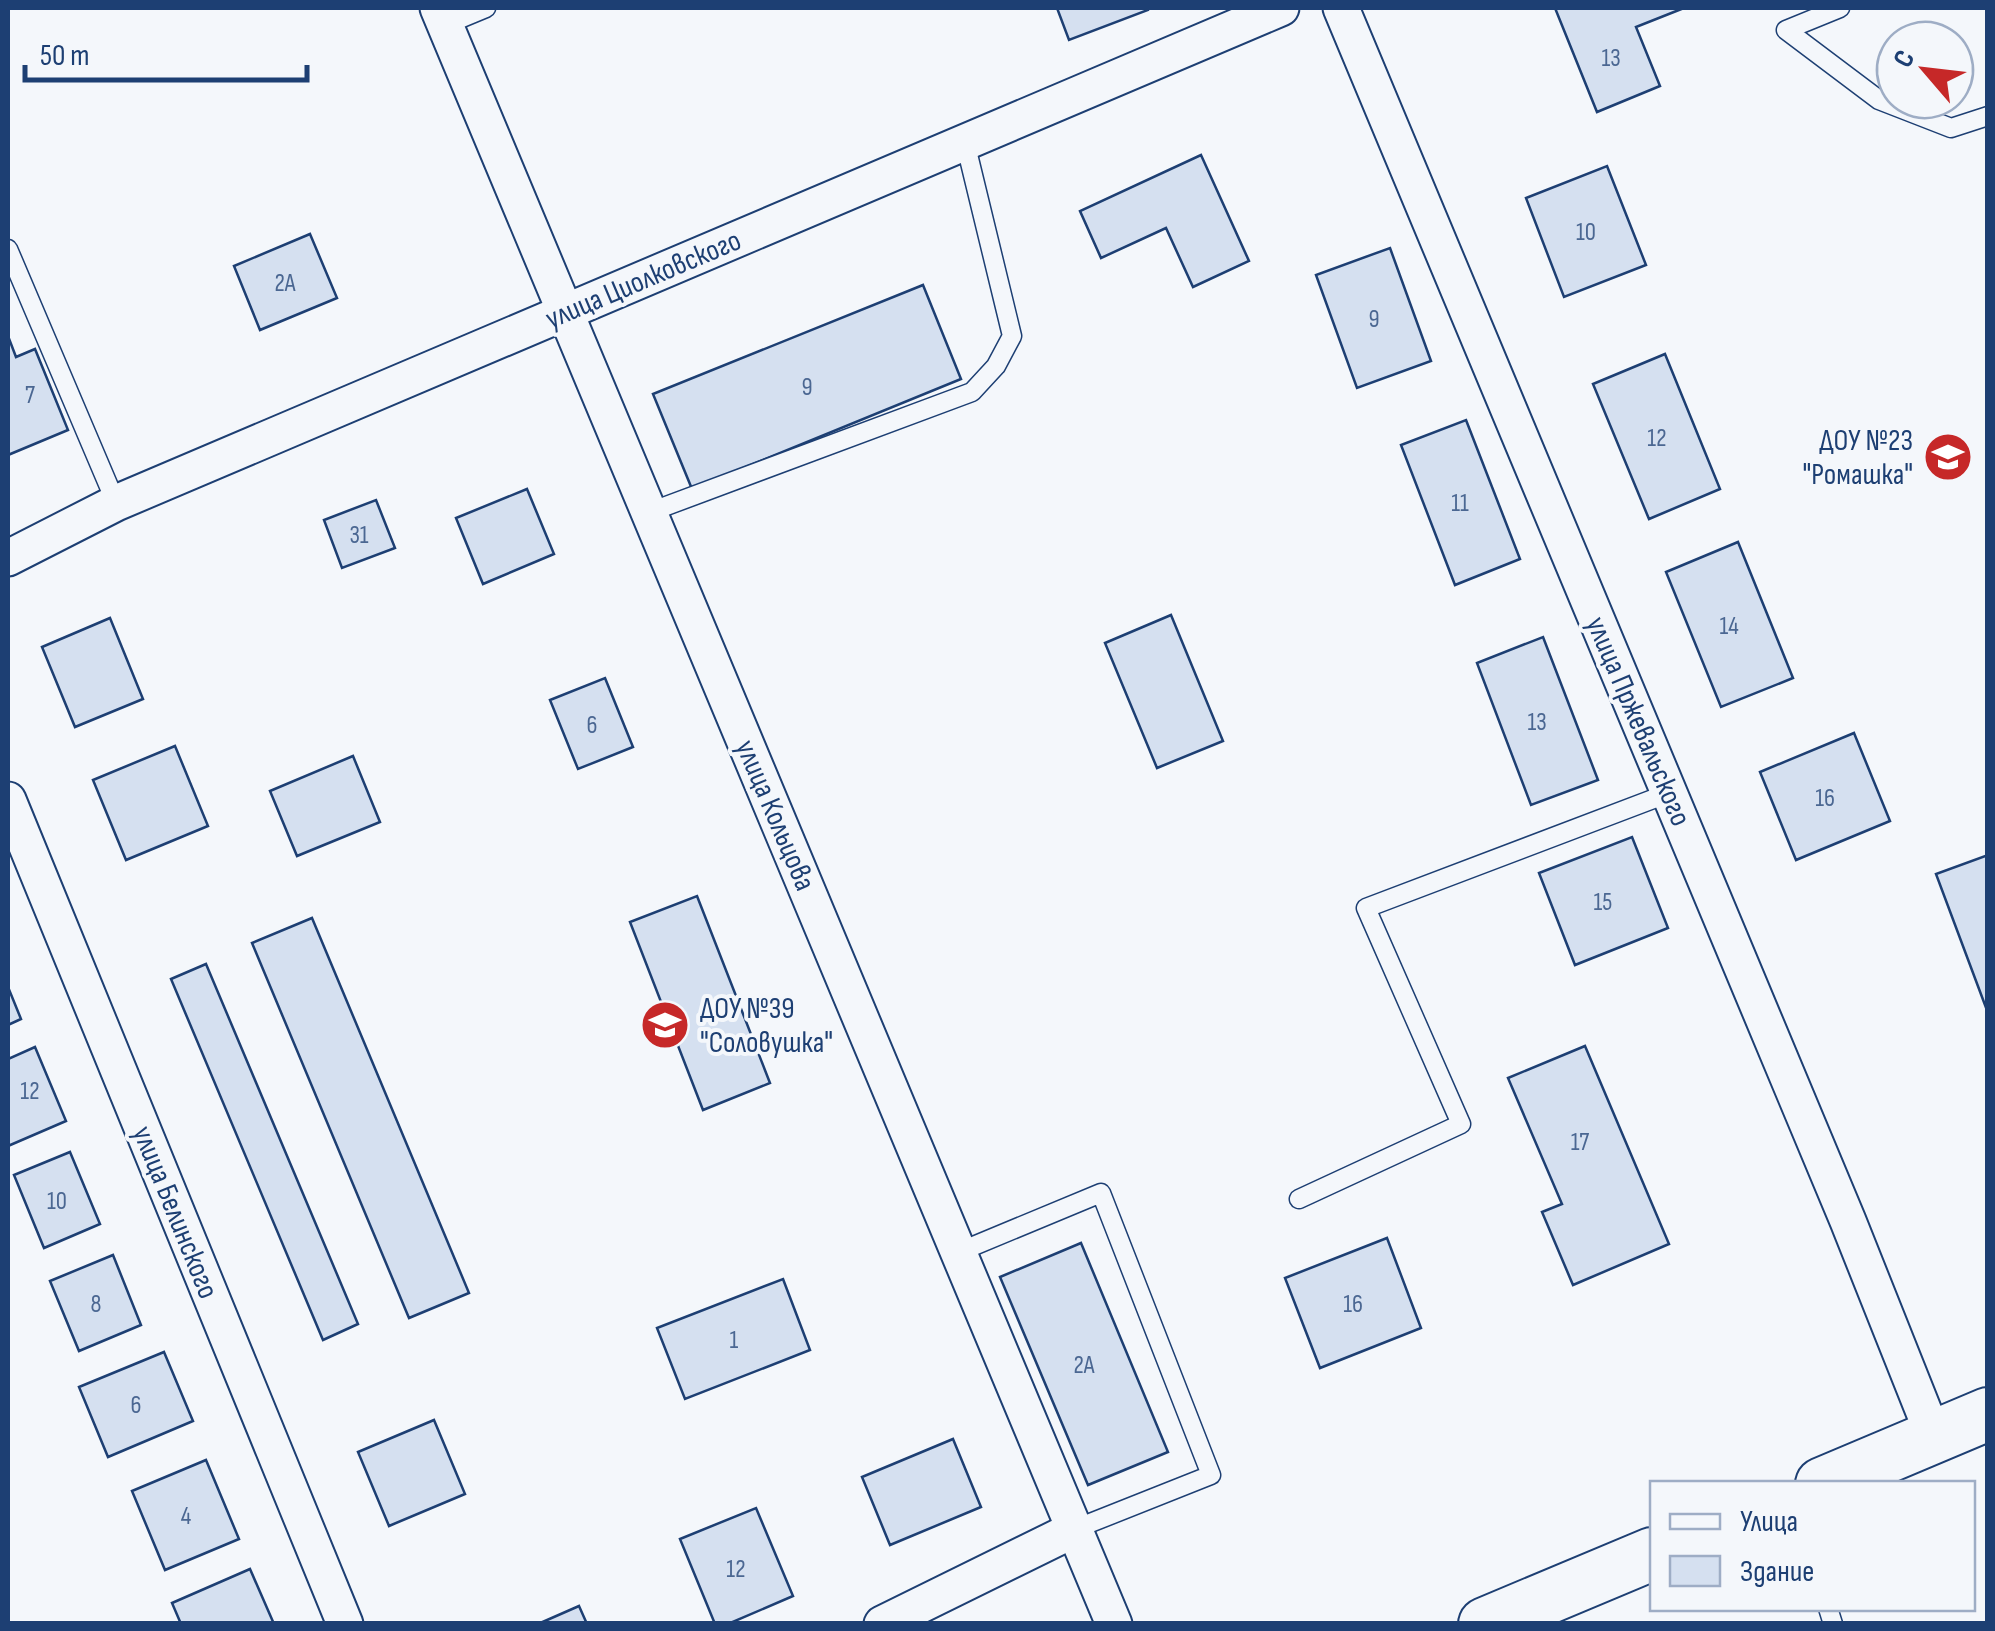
<svg xmlns="http://www.w3.org/2000/svg" width="1995" height="1631" font-family="'Sofia Sans Condensed',sans-serif">
<style>
.building{fill:#d5e0f0;stroke:#1d3f73;stroke-width:2.5}
.lines{fill:none;stroke-linecap:round;stroke-linejoin:round}
.service-casing{stroke:#1d3f73;stroke-width:21}
.minor-casing{stroke:#1d3f73;stroke-width:39}
.primary-casing{stroke:#1d3f73;stroke-width:56}
.service{stroke:#f4f7fb;stroke-width:18}
.minor{stroke:#f4f7fb;stroke-width:35}
.primary{stroke:#f4f7fb;stroke-width:52}
.labels{text-anchor:middle;stroke-width:8;stroke-linejoin:round;paint-order:stroke}
.number-label{font-size:25px;fill:#4b6792}
.street-label{font-size:30px;fill:#1d3f73;stroke:#f4f7fb}
.poi-label{font-size:30px;fill:#1d3f73;stroke:#f4f7fb;text-anchor:end}
</style>
<rect width="100%" height="100%" fill="#f4f7fb"/>
<!-- building -->
<g class="building">
<polygon points="1057,8 1148,8 1148,10 1069,40"/>
<polygon points="1555,8 1684,8 1636,27 1660,86 1597,112"/>
<polygon points="1201,155 1249,261 1193,287 1166,228 1101,258 1080,211"/>
<polygon points="1607,166 1646,265 1564,297 1526,198"/>
<polygon points="310,234 337,298 260,330 234,266"/>
<polygon points="1390,248 1431,361 1357,388 1316,275"/>
<polygon points="923,285 961,379 692,489 653,394"/>
<polygon points="8,336 16,357 35,349 68,430 8,455"/>
<polygon points="1665,354 1720,489 1649,519 1593,384"/>
<polygon points="1466,420 1520,559 1455,585 1401,445"/>
<polygon points="527,489 554,554 483,584 456,518"/>
<polygon points="376,500 395,548 342,568 324,520"/>
<polygon points="1738,542 1793,678 1721,707 1666,572"/>
<polygon points="1171,615 1223,741 1157,768 1105,643"/>
<polygon points="110,618 143,699 75,727 42,647"/>
<polygon points="1543,637 1598,780 1531,805 1477,663"/>
<polygon points="605,678 633,747 578,769 550,700"/>
<polygon points="1854,733 1890,821 1796,860 1760,772"/>
<polygon points="175,746 208,826 126,860 93,780"/>
<polygon points="353,756 380,822 297,856 270,791"/>
<polygon points="1632,837 1668,928 1575,965 1539,873"/>
<polygon points="1988,855 1988,1013 1936,874"/>
<polygon points="697,896 770,1083 703,1110 630,922"/>
<polygon points="312,918 469,1293 409,1318 252,943"/>
<polygon points="206,964 358,1324 323,1340 171,979"/>
<polygon points="8,987 21,1019 8,1025"/>
<polygon points="1585,1046 1669,1244 1573,1285 1542,1212 1562,1204 1508,1078"/>
<polygon points="35,1047 66,1121 8,1146 8,1059"/>
<polygon points="70,1152 100,1224 44,1248 14,1175"/>
<polygon points="1387,1238 1421,1328 1320,1368 1285,1278"/>
<polygon points="1081,1243 1168,1452 1088,1485 1000,1277"/>
<polygon points="113,1255 141,1325 79,1351 50,1281"/>
<polygon points="783,1279 810,1350 685,1399 657,1328"/>
<polygon points="164,1352 193,1421 108,1457 79,1387"/>
<polygon points="434,1420 465,1494 389,1526 358,1452"/>
<polygon points="953,1439 981,1507 890,1545 862,1477"/>
<polygon points="206,1460 239,1539 165,1570 132,1491"/>
<polygon points="756,1508 793,1596 728,1624 715,1624 680,1539"/>
<polygon points="250,1569 274,1624 181,1624 172,1603"/>
<polygon points="579,1606 587,1624 538,1624"/>
</g>
<g class="lines">
<!-- service casing -->
<g class="service-casing">
<g id="service">
<polyline points="1840,8 1786,30 1879,100 1951,128 1988,116"/>
<polyline points="445,25 486,8"/>
<polyline points="8,249 116,503"/>
<polyline points="650,512 972,392 996,366 1012,336 965,142"/>
<polyline points="1299,1199 1461,1124 1366,908 1669,793"/>
<polyline points="959,1252 1101,1193 1211,1475 1075,1529"/>
<polyline points="1828,1608 1833,1624"/>
</g>
</g>
<!-- minor casing -->
<g class="minor-casing">
<g id="minor">
<polyline points="438,8 1114,1624"/>
<polyline points="1341,8 1848,1221 1934,1437"/>
<polyline points="8,558 116,503 1281,8"/>
<polyline points="8,800 345,1624"/>
<polyline points="882,1624 1075,1529"/>
</g>
</g>
<!-- primary casing -->
<g class="primary-casing">
<g id="primary">
<polyline points="1822,1484 1988,1414"/>
<polyline points="1485,1624 1652,1554"/>
</g>
</g>
<!-- service -->
<use href="#service" class="service"/>
<!-- minor -->
<use href="#minor" class="minor"/>
<!-- primary -->
<use href="#primary" class="primary"/>
</g>
<!-- icons -->
<defs>
<g id="school-disc" transform="scale(2.5)"><circle r="9.5" fill="#c62828" stroke="#f4f7fb"/><path d="M0-5L7-2L0 1L-7-2ZM-4 1L0 2.5L4 1V4Q0 6-4 4Z" fill="#fff"/></g>
</defs>
<g fill-rule="evenodd">
<use href="#school-disc" x="1948" y="457"/>
<use href="#school-disc" x="665" y="1025"/>
</g>
<g class="labels">
<!-- number labels -->
<g class="number-label">
<text x="1611" y="66">13</text>
<text x="1586" y="240">10</text>
<text x="285" y="291">2А</text>
<text x="1374" y="327">9</text>
<text x="807" y="395">9</text>
<text x="30" y="403">7</text>
<text x="1657" y="446">12</text>
<text x="1460" y="511">11</text>
<text x="359" y="543">31</text>
<text x="1729" y="634">14</text>
<text x="1537" y="730">13</text>
<text x="592" y="733">6</text>
<text x="1825" y="806">16</text>
<text x="1603" y="910">15</text>
<text x="30" y="1099">12</text>
<text x="1580" y="1150">17</text>
<text x="57" y="1209">10</text>
<text x="96" y="1312">8</text>
<text x="1353" y="1312">16</text>
<text x="734" y="1348">1</text>
<text x="1084" y="1373">2А</text>
<text x="136" y="1413">6</text>
<text x="186" y="1524">4</text>
<text x="736" y="1577">12</text>
</g>
<!-- street labels -->
<g class="street-label">
<text transform="translate(643 279) rotate(-23)" y="10">улица Циолковского</text>
<text transform="translate(1639 721) rotate(67)" y="10">улица Пржевальского</text>
<text transform="translate(776 815) rotate(67)" y="10">улица Кольцова</text>
<text transform="translate(176 1212) rotate(68)" y="10">улица Белинского</text>
</g>
<!-- poi labels -->
<g class="poi-label">
<text x="1913" y="450">ДОУ №23<tspan x="1913" dy="34">"Ромашка"</tspan></text>
<text x="700" y="1018" text-anchor="start">ДОУ №39<tspan x="700" dy="34">"Соловушка"</tspan></text>
</g>
</g>
<!-- border -->
<rect width="1995" height="1631" fill="none" stroke="#1d3f73" stroke-width="20"/>
<!-- legend -->
<rect x="1650" y="1481" width="325" height="130" fill="#f4f7fb" stroke="#9eadc5" stroke-width="2.5"/>
<rect x="1670" y="1514" width="50" height="15" fill="#f4f7fb" stroke="#9eadc5" stroke-width="2.5"/>
<text x="1740" y="1531" font-size="30" fill="#1d3f73">Улица</text>
<rect x="1670" y="1556" width="50" height="30" fill="#d5e0f0" stroke="#9eadc5" stroke-width="2.5"/>
<text x="1740" y="1581" font-size="30" fill="#1d3f73">Здание</text>
<!-- north arrow -->
<g transform="translate(1925 70) rotate(298)"><circle r="48" fill="#f4f7fb" stroke="#9eadc5" stroke-width="2.5"/>
<path d="M0-8L18 38L0 25L-18 38Z" fill="#c62828"/>
<text y="-15" font-size="28" font-weight="bold" text-anchor="middle" fill="#1d3f73">С</text>
</g>
<!-- scale -->
<path d="M25 65v15h282v-15" fill="none" stroke="#1d3f73" stroke-width="5"/>
<text x="40" y="65" font-size="30" fill="#1d3f73" stroke="#f4f7fb" stroke-width="8" paint-order="stroke">50 m</text>
</svg>
